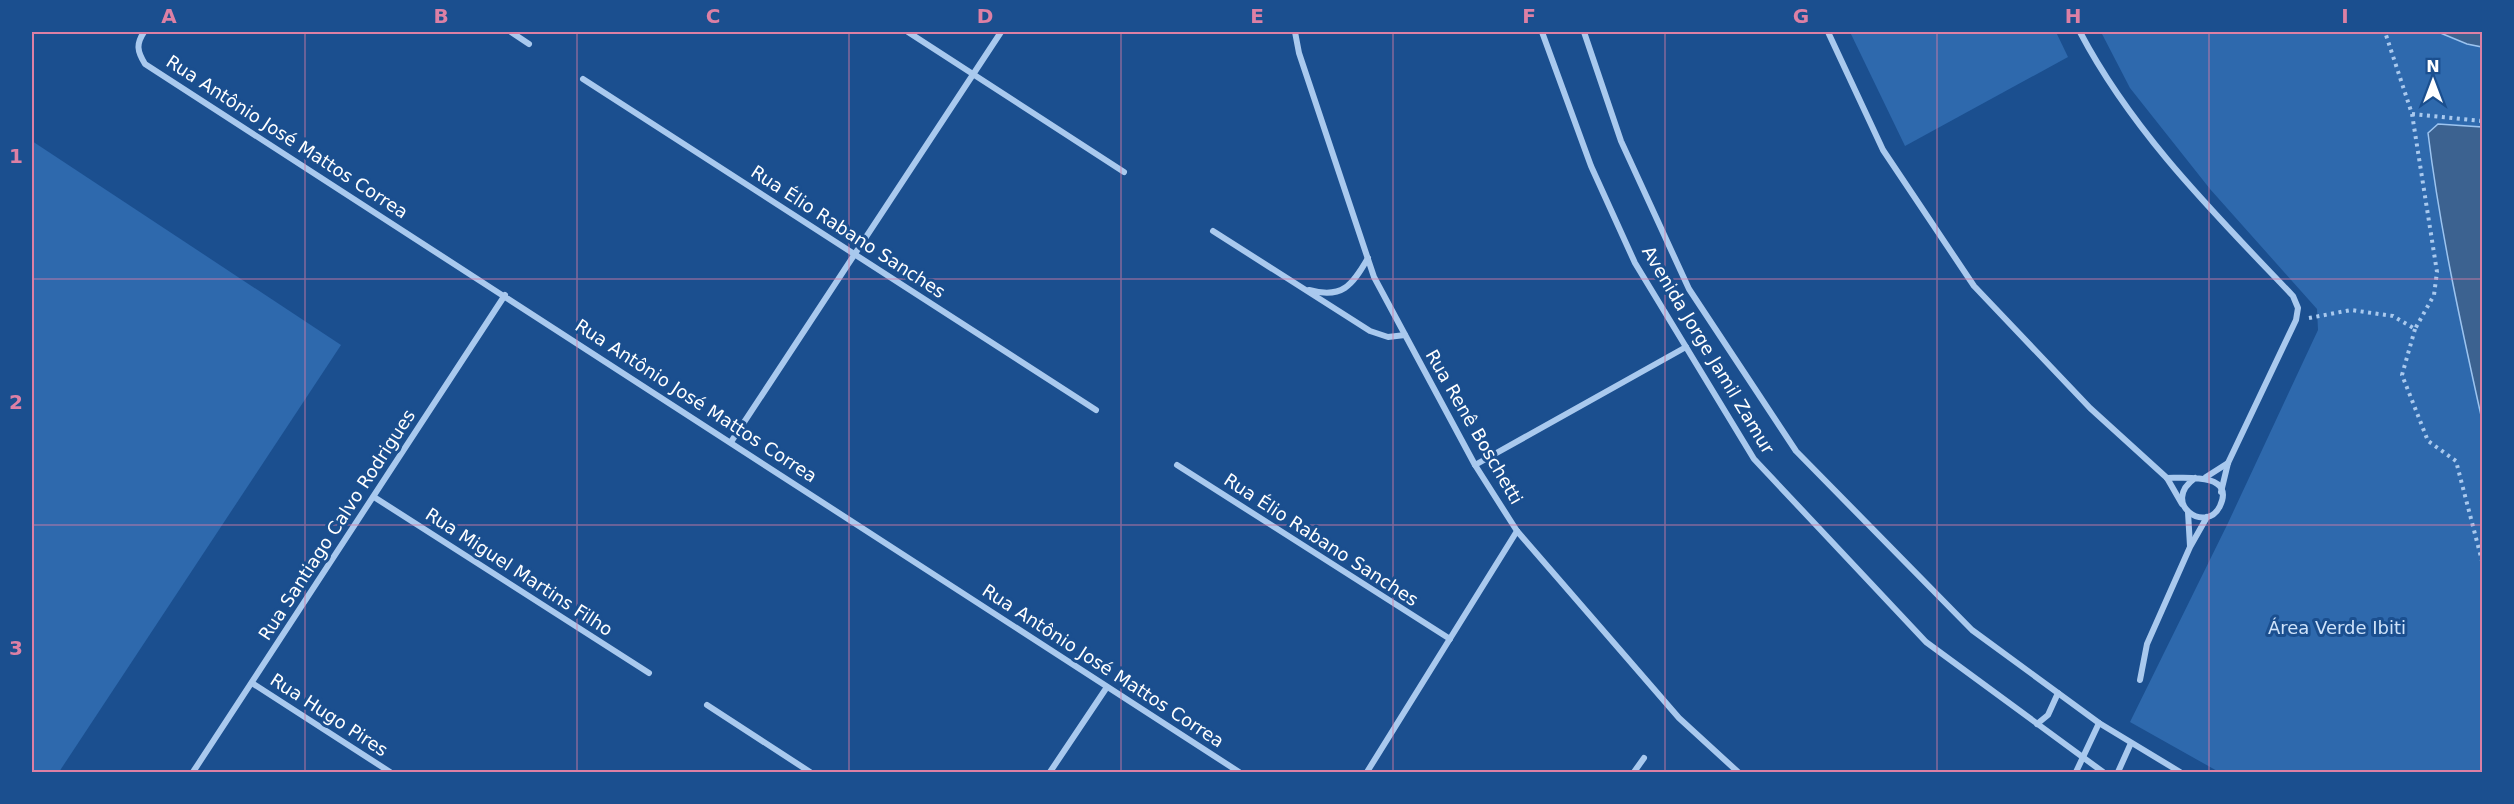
<svg xmlns="http://www.w3.org/2000/svg" width="2514" height="804" font-family="'DejaVu Sans',sans-serif">
<style>
.green{fill:#2e69ad}
.water{fill:#3c6290;stroke:#9cc4f0;stroke-width:1.5}
.lines{fill:none;stroke-linecap:round;stroke-linejoin:round}
.path{stroke:#a9c9ee;stroke-width:4;stroke-dasharray:3 4.5;stroke-linecap:butt}
.minor{stroke:#a9c9ee;stroke-width:6}
.grid{fill:none;stroke:#dd80a5;stroke-width:1.5;stroke-opacity:0.55}
.labels{text-anchor:middle;stroke-width:6;stroke-linejoin:round;paint-order:stroke}
.street-label{font-size:18px;fill:#fff;stroke:#1b4f8f}
.park-label{font-size:18px;fill:#cfe3fa;stroke:#1b4f8f}
.neatline{fill:none;stroke:#dd80a5;stroke-width:2}
.grid-label{font-size:20px;text-anchor:middle;font-weight:bold;fill:#dd80a5}
</style>
<rect width="100%" height="100%" fill="#1b4f8f"/>
<!-- green -->
<g class="green">
<polygon points="1850,32 2056,32 2068,57 1905,146"/>
<polygon points="2101,32 2482,32 2482,772 2219,772 2130,722 2228,523 2318,330 2317,309 2210,189 2130,88"/>
<polygon points="32,141 341,345 59,772 32,772"/>
</g>
<!-- water -->
<g class="water">
<polygon points="2438,32 2482,32 2482,47 2467,44"/>
<path d="M 2438,124 L 2482,127 L 2482,420 C 2461,325 2440,230 2428,133 Z"/>
</g>
<g class="lines">
<!-- path -->
<g class="path">
<polyline points="2412,114 2482,121"/>
<polyline points="2309,318 2351,310 2393,316 2415,329 2434,295 2437,272 2412,114 2385,32"/>
<polyline points="2415,329 2402,375 2428,441 2456,461 2482,561"/>
</g>
<!-- minor -->
<g class="minor">
<path d="M 144,32 C 136,44 137,51 145,64 L 1239,772"/>
<polyline points="511,32 529,44"/>
<polyline points="908,32 1124,172"/>
<polyline points="1295,32 1299,53 1374,277 1475,465 1517,531 1679,718 1738,772"/>
<polyline points="1542,32 1591,166 1635,263 1754,459 1926,642 2103,772"/>
<polyline points="1584,32 1621,141 1689,289 1796,451 1972,630 2099,723 2180,772"/>
<polyline points="1828,32 1883,150 1974,286 2090,408 2167,478 2182,504"/>
<path d="M 2080,32 C 2133,133 2215,214 2293,296 L 2298,308 L 2296,320 L 2228,463 L 2221,492"/>
<polyline points="583,79 1096,410"/>
<polyline points="1213,231 1370,331 1388,337 1405,335"/>
<path d="M 1309,290 C 1342,299 1352,286 1368,258"/>
<polyline points="731,442 1001,32"/>
<polyline points="1177,465 1450,639"/>
<polyline points="1475,465 1686,347"/>
<polyline points="2206,477 2228,463"/>
<path d="M 2167,478 C 2183,478 2236,472 2220,506 C 2206,535 2160,503 2195,478"/>
<polyline points="374,497 649,673"/>
<polyline points="2188,512 2190,546"/>
<polyline points="2140,680 2147,644 2190,547 2207,517"/>
<polyline points="252,683 390,772"/>
<polyline points="707,705 810,772"/>
<polyline points="2037,724 2048,715 2058,693"/>
<polyline points="193,772 505,295"/>
<polyline points="1050,772 1107,687"/>
<polyline points="1367,772 1517,531"/>
<polyline points="1634,772 1644,758"/>
<polyline points="2076,772 2099,723"/>
<polyline points="2118,772 2131,743"/>
</g>
</g>
<!-- grid -->
<path class="grid" d="M 305,32 L 305,772M 577,32 L 577,772M 849,32 L 849,772M 1121,32 L 1121,772M 1393,32 L 1393,772M 1665,32 L 1665,772M 1937,32 L 1937,772M 2209,32 L 2209,772M 32,279 L 2482,279M 32,525 L 2482,525"/>
<g class="labels">
<!-- street labels -->
<g class="street-label">
<text transform="translate(287 137) rotate(33)" y="6">Rua Antônio José Mattos Correa</text>
<text transform="translate(848 232) rotate(33)" y="6">Rua Élio Rabano Sanches</text>
<text transform="translate(1708 350) rotate(59)" y="6">Avenida Jorge Jamil Zamur</text>
<text transform="translate(696 401) rotate(33)" y="6">Rua Antônio José Mattos Correa</text>
<text transform="translate(1474 427) rotate(60)" y="6">Rua Renê Boschetti</text>
<text transform="translate(337 525) rotate(-57)" y="6">Rua Santiago Calvo Rodrigues</text>
<text transform="translate(1321 540) rotate(33)" y="6">Rua Élio Rabano Sanches</text>
<text transform="translate(519 572) rotate(33)" y="6">Rua Miguel Martins Filho</text>
<text transform="translate(1103 666) rotate(33)" y="6">Rua Antônio José Mattos Correa</text>
<text transform="translate(329 715) rotate(33)" y="6">Rua Hugo Pires</text>
</g>
<!-- park labels -->
<g class="park-label">
<text x="2337" y="634">Área Verde Ibiti</text>
</g>
</g>
<!-- border -->
<rect width="2514" height="804" fill="none" stroke="#1b4f8f" stroke-width="66"/>
<!-- north arrow -->
<g transform="translate(2433 81)" stroke="#1b4f8f" stroke-width="4.5" paint-order="stroke">
<path d="M0-4.5L10 22L0 15L-10 22Z" fill="#ffffff"/>
<text y="-9" font-size="16" font-weight="bold" text-anchor="middle" fill="#ffffff">N</text>
</g>
<rect x="33" y="33" width="2448" height="738" class="neatline"/>
<g class="grid-label">
<text x="169" y="23">A</text>
<text x="441" y="23">B</text>
<text x="713" y="23">C</text>
<text x="985" y="23">D</text>
<text x="1257" y="23">E</text>
<text x="1529" y="23">F</text>
<text x="1801" y="23">G</text>
<text x="2073" y="23">H</text>
<text x="2345" y="23">I</text>
<text x="16" y="163">1</text>
<text x="16" y="409">2</text>
<text x="16" y="655">3</text>
</g>
</svg>
